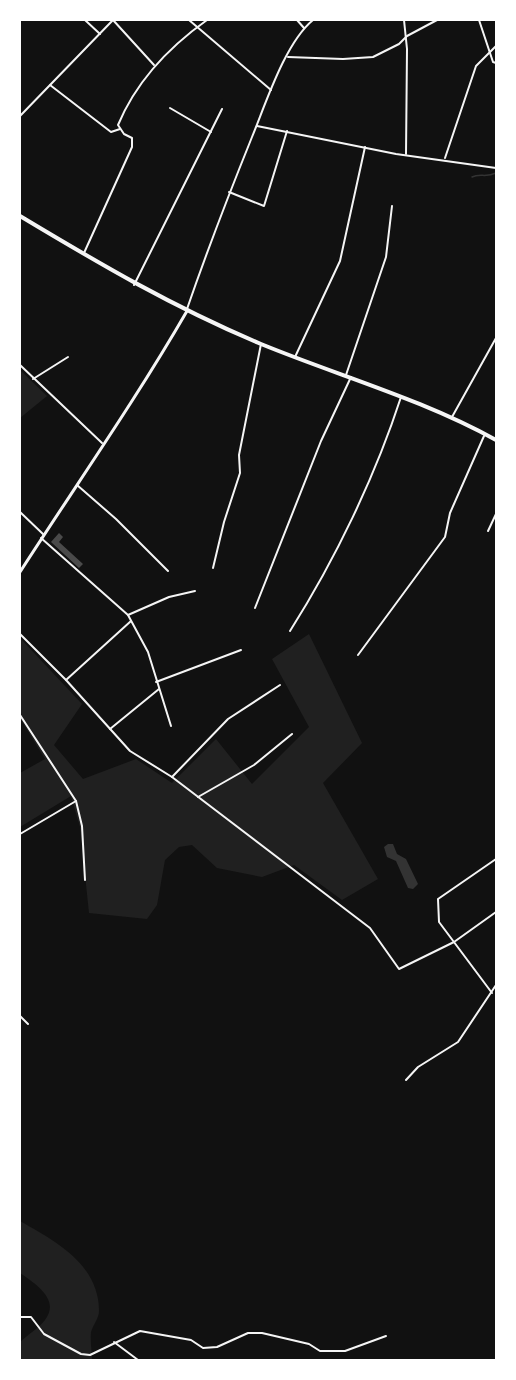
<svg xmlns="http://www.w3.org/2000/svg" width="516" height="1380" font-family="Signika,sans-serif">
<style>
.green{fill:#202020}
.water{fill:#333}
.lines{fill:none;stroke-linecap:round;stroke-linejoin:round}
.stream{stroke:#333;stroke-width:1.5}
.building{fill:#4a4a4a}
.minor{stroke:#f5f5f5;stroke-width:2}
.tertiary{stroke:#f5f5f5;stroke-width:3}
.trunk{stroke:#f5f5f5;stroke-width:4}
</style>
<rect width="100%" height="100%" fill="#111"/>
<!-- green -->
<g class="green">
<polygon points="20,370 47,396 20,418"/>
<polygon points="309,634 362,743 323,783 378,879 342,900 294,865 262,877 217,868 192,845 179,847 165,860 157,905 147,919 89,913 80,827 71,796 20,827 20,773 45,759 20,718 20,638 82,704 54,745 83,779 136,759 172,783 216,739 252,784 309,727 272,659"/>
<path d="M 20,1221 C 55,1241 99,1264 99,1311 C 99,1318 93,1325 91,1332 C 90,1341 92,1352 92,1360 L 20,1360 L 20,1342 C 27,1335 38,1329 45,1320 C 61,1299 34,1283 20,1273 Z"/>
</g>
<!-- water -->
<polygon class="water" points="388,844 393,844 397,854 406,859 418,884 413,889 408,888 396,861 387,857 384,847"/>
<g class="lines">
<!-- stream -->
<path class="stream" d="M 472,177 C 480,173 486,178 496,173"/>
</g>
<!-- building -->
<polygon class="building" points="59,533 63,537 59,542 83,564 79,568 51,542"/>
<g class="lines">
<!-- minor -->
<g class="minor">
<polyline points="85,20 100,34"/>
<polyline points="189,20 271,90"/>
<polyline points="297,20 304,28"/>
<polyline points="404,20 407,49 406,154"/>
<polyline points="479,20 493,62 496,63"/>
<polyline points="288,57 343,59 373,57 399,44 407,36 437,20"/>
<polyline points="50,85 111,132 120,129"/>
<polyline points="170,108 211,132"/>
<polyline points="20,116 113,20 154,65"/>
<polyline points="257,126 396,154 496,168"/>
<polyline points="445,158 476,66 496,46"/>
<polyline points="229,192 264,206 287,131"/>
<path d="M 84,253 L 132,147 L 132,138 L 124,134 L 118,125 C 136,82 169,47 207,20"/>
<polyline points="134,285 222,109"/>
<path d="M 187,309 C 207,251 229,194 252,137 C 266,103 285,43 313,20"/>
<polyline points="295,357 340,261 365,147"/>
<polyline points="20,365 102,443"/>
<polyline points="346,375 386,257 392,206"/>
<polyline points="33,379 68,357"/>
<polyline points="452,417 496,338"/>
<polyline points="77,485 116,519 168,571"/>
<polyline points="20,512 44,535"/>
<polyline points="488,531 496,514"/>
<polyline points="41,538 128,615 148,652 171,726"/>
<polyline points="213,568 224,522 240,473 239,455 261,344"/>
<polyline points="255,608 321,441 351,377"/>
<polyline points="128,615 169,597 195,591"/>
<path d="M 290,631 C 335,560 375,477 401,397"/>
<polyline points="20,634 66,680 130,751 172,777 370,928 399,969 454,942 496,912"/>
<polyline points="358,655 445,537 450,513 484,436"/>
<polyline points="66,680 131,621"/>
<polyline points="156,682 241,650"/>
<polyline points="20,715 76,801 82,826 85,880"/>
<polyline points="110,729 159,689"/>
<polyline points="172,777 228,719 280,685"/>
<polyline points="198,797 254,765 292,734"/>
<polyline points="20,834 76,801"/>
<polyline points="492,993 439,922 438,899 496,859"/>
<polyline points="20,1016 28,1024"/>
<polyline points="406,1080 418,1067 458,1042 496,985"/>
<polyline points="20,1317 31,1317 44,1334 81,1354 90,1355 140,1331 191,1340 203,1348 217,1347 248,1333 262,1333 309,1344 320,1351 345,1351 386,1336"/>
<polyline points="114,1342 138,1360"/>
</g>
<!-- tertiary -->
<path class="tertiary" d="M 20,572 C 76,485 135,401 187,311"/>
<!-- trunk -->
<path class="trunk" d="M 20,216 C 100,264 173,307 261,344 C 339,376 422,399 496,440"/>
</g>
<!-- border -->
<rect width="516" height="1380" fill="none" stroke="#ffffff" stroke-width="42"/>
</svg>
